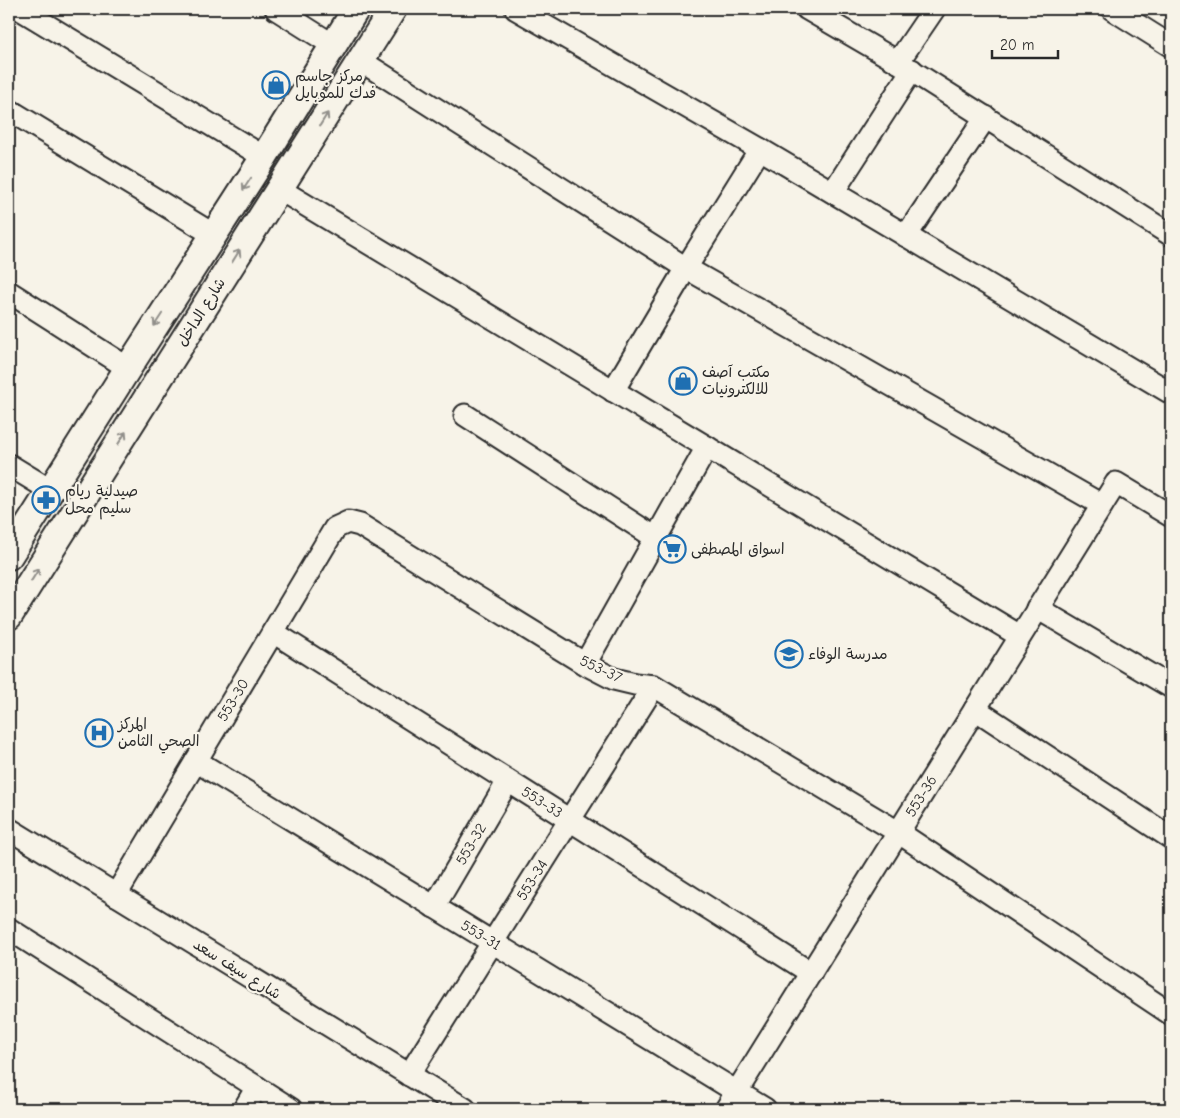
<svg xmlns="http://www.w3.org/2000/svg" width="1180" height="1118" font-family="'Comic Neue','Playpen Sans Arabic',sans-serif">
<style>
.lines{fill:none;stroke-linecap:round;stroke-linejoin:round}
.minor-casing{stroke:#2b2b2b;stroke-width:25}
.major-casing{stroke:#2b2b2b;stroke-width:30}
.minor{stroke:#f7f3e8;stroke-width:21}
.major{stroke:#f7f3e8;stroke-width:26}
.oneway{stroke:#918f8a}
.labels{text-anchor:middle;stroke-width:4.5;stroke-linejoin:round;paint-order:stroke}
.poi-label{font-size:15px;fill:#2b2b2b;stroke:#f7f3e8;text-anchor:start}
.street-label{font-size:15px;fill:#2b2b2b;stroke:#f7f3e8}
</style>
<rect width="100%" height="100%" fill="#f7f3e8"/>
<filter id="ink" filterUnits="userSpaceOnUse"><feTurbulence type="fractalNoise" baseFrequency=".02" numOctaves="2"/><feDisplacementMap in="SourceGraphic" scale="10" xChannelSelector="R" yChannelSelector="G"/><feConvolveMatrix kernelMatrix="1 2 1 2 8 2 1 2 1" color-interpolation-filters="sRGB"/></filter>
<g filter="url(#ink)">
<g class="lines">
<!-- minor casing -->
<g class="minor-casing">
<g id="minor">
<polyline points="20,9 264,157"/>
<polyline points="276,9 333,45"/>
<polyline points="516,9 760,149 1171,393"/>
<polyline points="807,9 898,62 1171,235"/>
<polyline points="1112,9 1171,46"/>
<polyline points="361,61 686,268 1102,505"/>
<polyline points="898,62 934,9"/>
<polyline points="9,110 214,235"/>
<polyline points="279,189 1020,636"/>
<polyline points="833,192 912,70"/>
<polyline points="906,236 986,117"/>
<polyline points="9,292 128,368"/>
<polyline points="613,391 686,268 760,149"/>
<polyline points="465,415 656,538"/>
<polyline points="9,465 50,490"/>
<polyline points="1037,608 1171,687"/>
<polyline points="273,632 811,973"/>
<polyline points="585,664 707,447"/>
<polyline points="975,709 1171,838"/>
<polyline points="196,761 765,1109"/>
<polyline points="9,829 465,1109"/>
<polyline points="116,895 335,528 348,522 360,525 585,664 614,679 635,684 654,686 898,832 1171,1014"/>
<polyline points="434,907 508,781"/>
<polyline points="9,929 291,1109"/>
<polyline points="409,1075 654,686"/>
<polyline points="244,1109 257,1087"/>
<polyline points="726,1109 1116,483 1171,516"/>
</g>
</g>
<!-- major casing -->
<g class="major-casing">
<g id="major">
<polyline points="9,556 128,368 264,157 356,9"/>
<polyline points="9,616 393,9"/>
</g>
</g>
<!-- minor -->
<use href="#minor" class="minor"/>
<!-- major -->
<use href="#major" class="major"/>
</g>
<!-- one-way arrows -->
<defs><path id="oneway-shaft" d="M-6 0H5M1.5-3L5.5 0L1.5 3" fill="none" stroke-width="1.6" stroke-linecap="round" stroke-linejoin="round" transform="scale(1.25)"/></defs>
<g class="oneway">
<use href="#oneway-shaft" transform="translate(324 119) rotate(-58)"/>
<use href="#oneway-shaft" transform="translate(247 184) rotate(123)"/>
<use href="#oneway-shaft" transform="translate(236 256) rotate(-58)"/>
<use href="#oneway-shaft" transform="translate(158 320) rotate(123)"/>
<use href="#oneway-shaft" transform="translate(122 438) rotate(-58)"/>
<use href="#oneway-shaft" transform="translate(35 575) rotate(-58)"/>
</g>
</g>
<!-- icons -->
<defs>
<g id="shop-ring" transform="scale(1.4375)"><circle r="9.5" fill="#f7f3e8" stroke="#1f6fb2" stroke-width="1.5"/><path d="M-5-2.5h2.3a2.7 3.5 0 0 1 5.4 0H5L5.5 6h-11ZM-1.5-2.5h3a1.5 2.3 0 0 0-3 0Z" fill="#1f6fb2"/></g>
<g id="pharmacy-ring" transform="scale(1.4375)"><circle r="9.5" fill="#f7f3e8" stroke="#1f6fb2" stroke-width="1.5"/><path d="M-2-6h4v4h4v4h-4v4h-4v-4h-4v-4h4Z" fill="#1f6fb2"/></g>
<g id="supermarket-ring" transform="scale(1.4375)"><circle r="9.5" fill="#f7f3e8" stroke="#1f6fb2" stroke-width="1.5"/><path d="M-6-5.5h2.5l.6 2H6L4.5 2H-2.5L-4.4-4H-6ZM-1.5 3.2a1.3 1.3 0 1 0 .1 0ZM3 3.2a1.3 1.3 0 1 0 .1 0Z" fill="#1f6fb2"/></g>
<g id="school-ring" transform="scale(1.4375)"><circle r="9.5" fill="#f7f3e8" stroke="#1f6fb2" stroke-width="1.5"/><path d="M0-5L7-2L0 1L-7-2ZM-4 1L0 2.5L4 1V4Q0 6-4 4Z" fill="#1f6fb2"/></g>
<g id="hospital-ring" transform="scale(1.4375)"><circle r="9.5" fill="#f7f3e8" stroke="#1f6fb2" stroke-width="1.5"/><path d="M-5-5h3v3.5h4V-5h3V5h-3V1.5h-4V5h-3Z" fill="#1f6fb2"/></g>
</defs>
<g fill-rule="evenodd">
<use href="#shop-ring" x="276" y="85"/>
<use href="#shop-ring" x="683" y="381"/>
<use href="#pharmacy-ring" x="46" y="500"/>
<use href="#supermarket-ring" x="672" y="549"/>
<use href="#school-ring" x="789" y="654"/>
<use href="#hospital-ring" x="99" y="733"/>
</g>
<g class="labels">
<!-- poi labels -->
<g class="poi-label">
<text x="295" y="81">مركز جاسم<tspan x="295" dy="17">فدك للموبايل</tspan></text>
<text x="702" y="377">مكتب آصف<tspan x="702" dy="17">للالكترونيات</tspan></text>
<text x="65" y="496">صيدلية ريام<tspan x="65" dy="17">سليم محل</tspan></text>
<text x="691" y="554">اسواق المصطفى</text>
<text x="808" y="659">مدرسة الوفاء</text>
<text x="118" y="729">المركز<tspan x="118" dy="17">الصحي الثامن</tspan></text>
</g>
<!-- street labels -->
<g class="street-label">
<text transform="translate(201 312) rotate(-58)" y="5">شارع الداخل</text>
<text transform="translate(601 669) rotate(25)" y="5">553-37</text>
<text transform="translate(233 700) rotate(-59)" y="5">553-30</text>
<text transform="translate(921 796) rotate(-58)" y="5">553-36</text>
<text transform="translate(542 802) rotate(32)" y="5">553-33</text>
<text transform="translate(471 844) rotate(-60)" y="5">553-32</text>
<text transform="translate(532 880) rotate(-58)" y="5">553-34</text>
<text transform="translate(481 935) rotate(31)" y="5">553-31</text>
<text transform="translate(237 969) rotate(32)" y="5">شارع سيف سعد</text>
</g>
</g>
<!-- margin -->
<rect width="1180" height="1118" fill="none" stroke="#f7f3e8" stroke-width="30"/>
<rect x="15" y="15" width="1150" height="1088" fill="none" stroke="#2b2b2b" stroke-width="2" filter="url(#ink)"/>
<!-- scale -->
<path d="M992 50v8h66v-8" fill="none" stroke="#2b2b2b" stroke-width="2.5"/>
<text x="1000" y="50" font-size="15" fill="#2b2b2b" stroke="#f7f3e8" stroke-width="4" paint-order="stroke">20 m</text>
</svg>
